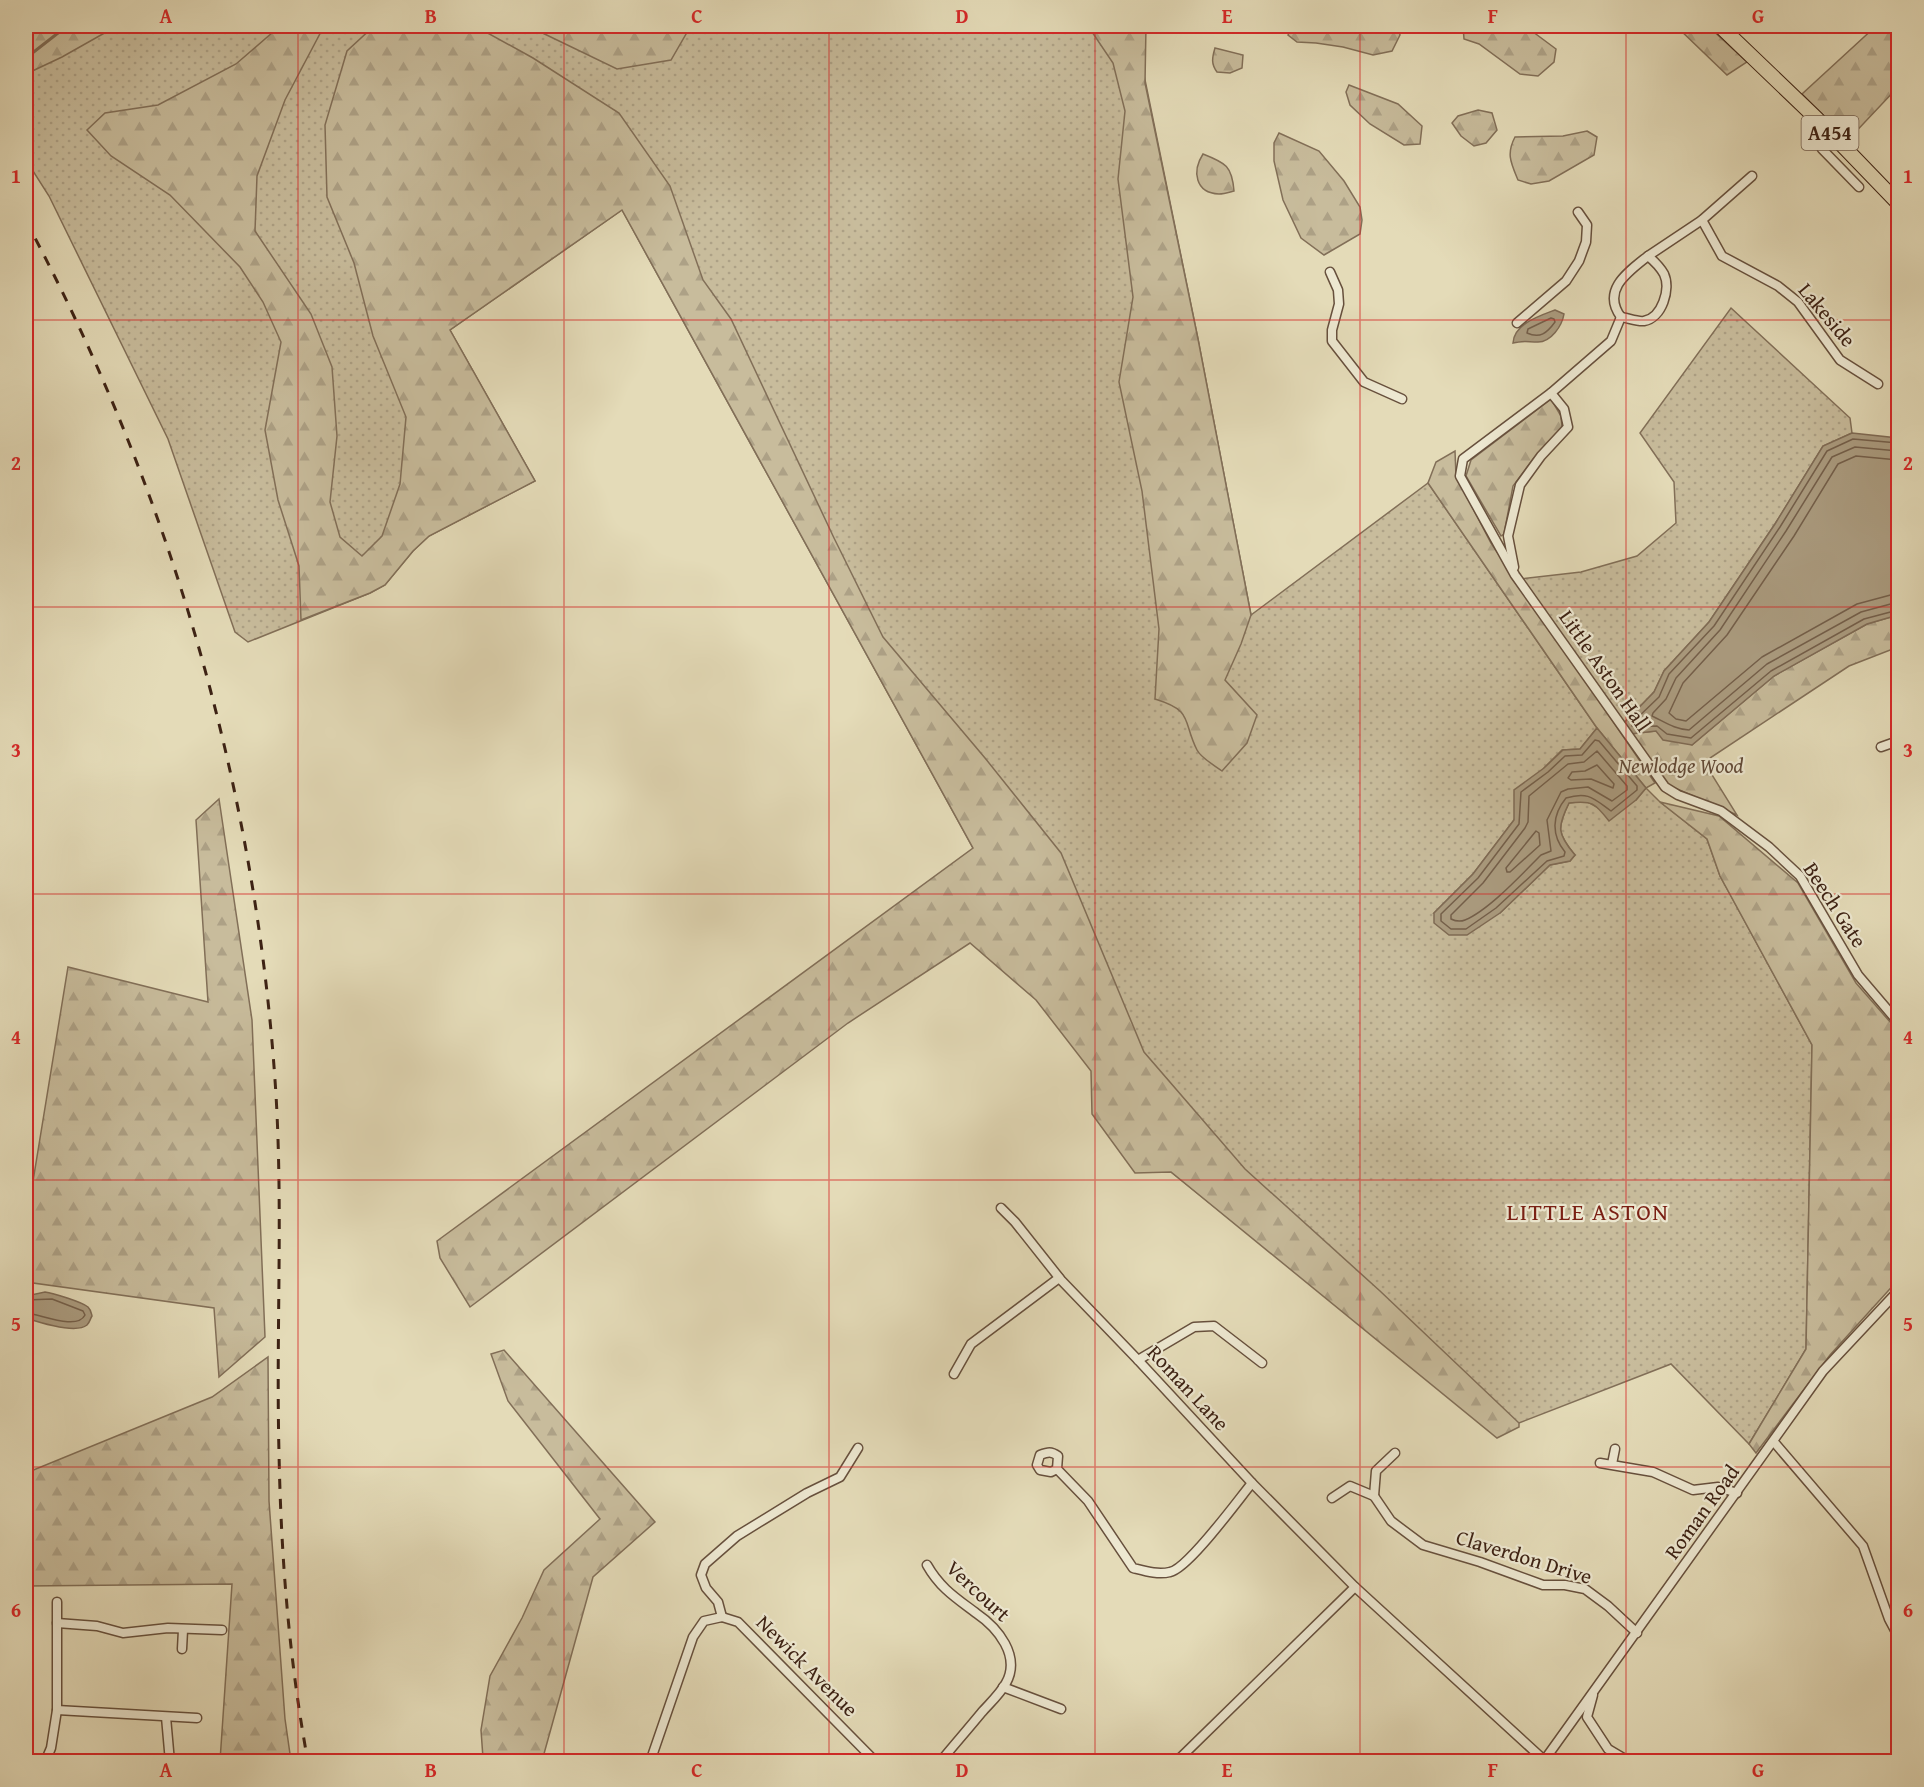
<svg xmlns="http://www.w3.org/2000/svg" width="1924" height="1787" font-family="'Gentium Book Plus',serif">
<style>
.grass{fill:url(#grass-dots);stroke:#826f58;stroke-width:1.5}
.forest{fill:url(#forest-firs);stroke:#826f58;stroke-width:1.5}
.water{fill:#ab9c80;stroke:#7f6b55;stroke-width:1.5}
.lines{fill:none;stroke-linecap:round;stroke-linejoin:round}
.shore{stroke:#745f4a;stroke-width:1.5}
.stream{stroke:#7f6b55;stroke-width:3}
.street-casing{stroke:#67503d;stroke-width:11}
.primary-casing{stroke:#3d2214;stroke-width:16}
.street{stroke:#ede8d1;stroke-width:8}
.primary{stroke:#e4dbb8;stroke-width:14}
.rail{stroke:#3d2214;stroke-width:3;stroke-dasharray:10 10;stroke-linecap:butt}
.grid{fill:none;stroke:#d62828;stroke-width:1.5;stroke-opacity:0.55}
.labels{text-anchor:middle;stroke-width:4.5;stroke-linejoin:round;paint-order:stroke}
.shield{fill:#ede8d1;stroke:#725d4d;stroke-width:1.5}
.shield-label{font-size:20px;font-weight:bold;fill:#3d2214}
.street-label{font-size:21px;fill:#3d2214;stroke:#ede8d1}
.park-label{font-size:21px;font-style:italic;fill:#604836;stroke:#ede8d1}
.quarter-label{font-size:24px;letter-spacing:1.5px;fill:#7a1f14;stroke:#ede8d1}
.neatline{fill:none;stroke:#d62828;stroke-width:2}
.grid-label{font-size:20px;text-anchor:middle;font-weight:bold;fill:#d62828}
</style>
<defs>
<pattern id="grass-dots" width="8" height="8" patternUnits="userSpaceOnUse" patternTransform="scale(1.5)"><rect width="8" height="8" fill="#c8bc9c"/><path d="M2 2h.1M6 6h.1" fill="none" stroke="#ada186" stroke-width="1.8" stroke-linecap="round"/></pattern>
<pattern id="forest-firs" width="22" height="20" patternUnits="userSpaceOnUse" patternTransform="scale(1.5)"><rect width="22" height="20" fill="#c8bc9c"/><path d="M5 1l3.5 6h-7zM16 11l3.5 6h-7z" fill="#ada186"/></pattern>
</defs>
<rect width="100%" height="100%" fill="#e4dbb8"/>
<filter id="stains"><feTurbulence type="fractalNoise" baseFrequency=".00333" numOctaves="4"/><feColorMatrix values="0 0 0 0 .2 0 0 0 0 .09 0 0 0 0 .02 0 0 0 .5 -.17"/></filter>
<radialGradient id="worn" r=".72"><stop offset=".6" stop-color="#630" stop-opacity="0"/><stop offset="1" stop-color="#630" stop-opacity=".3"/></radialGradient>
<!-- grass -->
<g class="grass">
<path d="M 47,26 L 1134,26 L 1198,339 L 1251,615 L 1428,483 L 1597,728 L 1580,749 L 1562,750 L 1544,768 L 1514,820 L 1473,874 L 1434,913 L 1500,913 L 1550,865 L 1570,861 L 1575,855 C 1557,833 1557,828 1569,803 L 1586,801 L 1600,809 L 1636,800 L 1646,788 L 1660,802 L 1707,839 L 1720,876 L 1812,1045 L 1806,1349 L 1749,1444 L 1671,1364 L 1519,1423 L 1468,1410 L 1171,1172 L 973,848 L 622,210 L 450,330 L 535,481 L 429,536 L 413,551 L 385,585 L 370,593 L 248,642 L 235,632 L 168,439 L 49,196 L 26,160 L 26,39 Z"/>
<polygon points="1731,308 1850,418 1852,433 1823,446 1775,524 1709,622 1664,671 1654,692 1622,725 1520,579 1581,572 1637,556 1676,523 1674,482 1640,433"/>
</g>
<!-- forest -->
<g class="forest">
<polygon points="42,26 117,26 62,57 26,74 26,37"/>
<polygon points="280,26 324,26 285,100 257,176 255,231 311,314 332,367 337,436 330,502 340,537 362,556 382,536 400,484 406,417 373,336 354,263 327,197 325,125 347,51 374,26 475,26 533,58 619,113 670,186 703,280 731,319 834,538 883,637 985,758 1061,853 1144,1052 1245,1169 1380,1291 1519,1423 1519,1427 1497,1438 1171,1172 1135,1173 1092,1114 1091,1071 1036,1000 970,943 848,1023 470,1307 440,1258 437,1241 973,848 622,210 450,330 535,481 429,536 413,551 385,585 370,593 301,620 299,566 278,500 265,430 281,342 263,302 240,267 170,195 111,156 87,130 105,113 158,105 236,64"/>
<polygon points="528,26 680,26 686,34 671,60 617,69"/>
<path d="M 1088,26 L 1146,26 L 1145,83 L 1198,339 L 1251,615 L 1241,644 L 1225,680 L 1257,715 L 1247,743 L 1222,771 C 1214,765 1201,758 1197,750 C 1182,720 1194,711 1155,699 L 1159,629 L 1142,491 L 1119,382 L 1133,297 L 1118,179 L 1125,111 L 1113,63 Z"/>
<polygon points="1293,26 1398,26 1400,35 1392,51 1373,55 1343,47 1316,43 1297,42 1288,35"/>
<polygon points="1463,26 1525,26 1556,49 1554,62 1538,76 1520,74 1479,44 1464,39"/>
<polygon points="1676,26 1708,26 1747,62 1727,75"/>
<polygon points="1876,26 1898,26 1898,87 1848,140 1802,94"/>
<path d="M 1215,48 L 1243,55 L 1242,68 L 1230,73 L 1217,72 C 1211,64 1212,58 1215,48 Z"/>
<polygon points="1349,85 1398,104 1422,126 1420,144 1404,145 1370,124 1350,105 1346,92"/>
<polygon points="1478,110 1492,113 1497,130 1486,143 1474,146 1461,136 1452,123 1458,116"/>
<path d="M 1587,131 L 1597,137 L 1594,155 L 1549,181 L 1531,184 L 1518,180 C 1511,163 1506,154 1515,137 L 1563,136 Z"/>
<polygon points="1279,133 1319,151 1344,181 1360,207 1362,220 1360,234 1324,255 1301,238 1283,200 1274,161 1274,143"/>
<path d="M 1203,154 C 1226,163 1232,166 1234,191 C 1230,192 1224,194 1219,194 C 1195,193 1192,171 1203,154 Z"/>
<polygon points="1551,399 1561,416 1562,429 1534,458 1513,486 1504,534 1501,536 1466,476 1471,460"/>
<polygon points="1455,451 1456,476 1491,543 1655,783 1646,788 1597,728 1428,483 1436,462"/>
<polygon points="1898,615 1898,647 1849,666 1704,762 1737,815 1668,785 1630,734 1656,731 1692,745 1774,676 1867,624"/>
<polygon points="219,799 252,1020 265,1337 219,1377 214,1308 26,1282 26,1224 68,967 208,1002 196,820"/>
<polygon points="1660,802 1719,816 1798,883 1856,983 1898,1031 1898,1280 1830,1355 1756,1453 1749,1444 1806,1349 1812,1045 1720,876 1707,839"/>
<polygon points="504,1350 655,1522 593,1577 542,1761 491,1761 483,1758 481,1730 490,1676 522,1618 544,1570 600,1519 508,1401 491,1354"/>
<polygon points="268,1357 269,1501 285,1719 291,1761 220,1761 232,1584 26,1586 26,1473 212,1397"/>
</g>
<!-- water -->
<g class="water">
<path d="M 1555,310 L 1564,314 C 1562,326 1551,342 1538,342 C 1528,342 1523,340 1513,343 C 1514,324 1539,316 1555,310 Z"/>
<polygon points="1852,433 1898,438 1898,615 1867,624 1774,676 1692,745 1663,740 1656,731 1630,734 1622,725 1654,692 1664,671 1709,622 1775,524 1823,446"/>
<path d="M 1597,728 L 1646,788 L 1636,800 L 1609,821 C 1595,803 1592,800 1569,803 C 1557,827 1557,834 1575,855 L 1570,861 L 1550,865 L 1500,913 L 1467,935 L 1449,935 L 1434,923 L 1434,913 L 1473,874 L 1514,820 L 1514,790 L 1544,768 L 1563,750 L 1580,749 Z"/>
<path d="M 45,1292 C 53,1293 82,1302 88,1307 C 91,1310 91,1312 92,1316 C 90,1319 90,1322 87,1325 C 76,1334 38,1322 26,1318 L 26,1296 Z"/>
</g>
<g class="lines">
<!-- shore -->
<g class="shore">
<path d="M 1551,318 L 1554,319 L 1555,322 C 1547,333 1540,339 1527,333 L 1528,329 Z"/>
<polyline points="1898,443 1853,439 1827,451 1780,527 1714,626 1669,674 1659,697 1633,722 1632,726 1635,727 1657,726 1667,734 1691,738 1771,671 1864,619 1898,610"/>
<path d="M 1898,451 L 1855,447 L 1832,457 L 1786,531 L 1720,630 L 1676,678 L 1666,699 L 1653,713 L 1652,716 C 1665,722 1674,729 1689,730 L 1767,664 L 1861,612 L 1898,602"/>
<polyline points="1898,460 1856,456 1838,464 1794,536 1727,635 1683,683 1669,713 1676,719 1686,721 1762,657 1857,604 1898,593"/>
<path d="M 1595,740 L 1599,741 L 1637,786 L 1637,790 L 1611,811 C 1594,799 1589,791 1566,798 C 1552,815 1551,835 1565,852 L 1564,856 L 1547,861 L 1496,908 L 1466,929 L 1451,929 L 1441,921 L 1441,914 L 1478,878 L 1519,824 L 1521,792 L 1548,772 L 1565,756 L 1582,755 Z"/>
<path d="M 1597,751 L 1627,786 L 1627,790 L 1612,801 L 1588,787 L 1568,789 L 1561,792 L 1547,820 L 1551,851 L 1541,855 C 1522,874 1489,910 1465,920 C 1460,922 1455,921 1451,919 L 1451,915 L 1483,883 L 1525,828 L 1528,822 L 1529,796 L 1568,764 L 1584,762 Z"/>
<polygon points="1597,765 1614,784 1613,788 1591,779 1571,780 1568,778 1572,772 1585,771"/>
<polygon points="1536,831 1539,833 1540,845 1510,872 1507,872 1506,868"/>
<path d="M 26,1300 L 52,1299 L 83,1311 L 85,1315 C 77,1331 40,1314 26,1313"/>
</g>
<!-- stream -->
<polyline class="stream" points="26,58 67,26"/>
<!-- street casing -->
<g class="street-casing">
<g id="street">
<polyline points="1822,149 1859,187"/>
<path d="M 1752,176 L 1702,220 L 1648,256 C 1654,261 1660,267 1664,274 C 1671,289 1662,318 1644,321 C 1638,322 1628,318 1621,317 L 1611,341 L 1551,393 L 1463,459 L 1460,476 L 1515,575 L 1665,787 L 1678,795 L 1721,811 L 1769,847 L 1800,876 L 1858,975 L 1898,1022"/>
<polyline points="1702,220 1722,256 1778,286 1798,302 1840,360 1878,384"/>
<polyline points="1330,272 1338,290 1339,304 1332,330 1332,341 1364,382 1402,399"/>
<path d="M 1621,317 C 1601,290 1628,272 1648,256"/>
<polyline points="1517,323 1566,281 1579,261 1586,242 1587,225 1578,212"/>
<polyline points="1514,567 1508,536 1520,485 1541,456 1568,427 1564,409 1551,393"/>
<polyline points="1881,747 1898,741"/>
<polyline points="1001,1208 1015,1222 1061,1280 1138,1360 1252,1483 1355,1587 1544,1760"/>
<polyline points="1138,1360 1194,1327 1214,1326 1262,1363"/>
<polyline points="954,1374 971,1344 1059,1278"/>
<polyline points="1774,1442 1863,1546 1889,1619 1898,1636"/>
<polyline points="1600,1463 1653,1472 1693,1490 1718,1487 1737,1493"/>
<polyline points="1612,1464 1615,1449"/>
<path d="M 1057,1469 L 1051,1472 L 1040,1470 L 1037,1465 L 1040,1455 C 1048,1452 1051,1451 1058,1456 L 1057,1469 L 1088,1501 L 1133,1568 C 1145,1571 1158,1575 1170,1572 C 1188,1569 1238,1500 1252,1483"/>
<polyline points="1374,1496 1376,1471 1395,1453"/>
<polyline points="1332,1498 1350,1486 1374,1496 1391,1521 1423,1545 1480,1562 1543,1585 1565,1585 1585,1589 1608,1606 1637,1633"/>
<path d="M 927,1565 C 940,1588 956,1598 976,1613 C 998,1628 1021,1656 1006,1683 C 1000,1694 990,1703 982,1712 C 968,1729 954,1745 940,1762"/>
<polyline points="722,1617 718,1602 706,1588 701,1575 705,1564 737,1536 807,1493 840,1477 858,1448"/>
<polyline points="722,1617 738,1622 876,1762"/>
<polyline points="57,1623 97,1626 123,1633 168,1628 222,1630"/>
<polyline points="182,1649 183,1630"/>
<polyline points="1003,1687 1061,1709"/>
<polyline points="1593,1695 1587,1717 1608,1749 1630,1762"/>
<polyline points="57,1710 197,1718"/>
<polyline points="166,1717 170,1762"/>
<polyline points="45,1762 51,1748 57,1710 57,1602"/>
<polyline points="650,1762 693,1637 704,1621 722,1617"/>
<polyline points="1176,1762 1355,1587"/>
<polyline points="1543,1762 1823,1371 1898,1291"/>
</g>
</g>
<!-- primary casing -->
<g class="primary-casing">
<polyline id="primary" points="1720,26 1817,119 1898,203"/>
</g>
<!-- street -->
<use href="#street" class="street"/>
<!-- primary -->
<use href="#primary" class="primary"/>
<!-- rail -->
<path class="rail" d="M 26,221 C 170,490 257,790 276,1095 C 283,1214 276,1333 279,1453 C 281,1556 289,1660 308,1762"/>
</g>
<!-- grid -->
<path class="grid" d="M 298,26 L 298,1762M 564,26 L 564,1762M 829,26 L 829,1762M 1095,26 L 1095,1762M 1360,26 L 1360,1762M 1626,26 L 1626,1762M 26,320 L 1898,320M 26,607 L 1898,607M 26,894 L 1898,894M 26,1180 L 1898,1180M 26,1467 L 1898,1467"/>
<g class="labels">
<!-- shield labels -->
<rect class="shield" x="1801.5" y="116" width="57" height="34" rx="4.5"/>
<g class="shield-label">
<text x="1830" y="140">A454</text>
</g>
<!-- street labels -->
<g class="street-label">
<text transform="translate(1827 315) rotate(50)" y="7">Lakeside</text>
<text transform="translate(1605 671) rotate(55)" y="7">Little Aston Hall</text>
<text transform="translate(1835 905) rotate(57)" y="7">Beech Gate</text>
<text transform="translate(1188 1388) rotate(47)" y="7">Roman Lane</text>
<text transform="translate(1702 1512) rotate(-54)" y="7">Roman Road</text>
<text transform="translate(1524 1557) rotate(17)" y="7">Claverdon Drive</text>
<text transform="translate(978 1591) rotate(43)" y="7">Vercourt</text>
<text transform="translate(807 1666) rotate(45)" y="7">Newick Avenue</text>
</g>
<!-- park labels -->
<g class="park-label">
<text x="1681" y="773">Newlodge Wood</text>
</g>
<!-- quarter labels -->
<g class="quarter-label">
<text x="1588" y="1220">LITTLE ASTON</text>
</g>
</g>
<!-- margin -->
<rect width="1924" height="1787" fill="none" stroke="#e4dbb8" stroke-width="66"/>
<rect x="33" y="33" width="1858" height="1721" class="neatline"/>
<g class="grid-label">
<text x="166" y="23">A</text>
<text x="431" y="23">B</text>
<text x="697" y="23">C</text>
<text x="962" y="23">D</text>
<text x="1227" y="23">E</text>
<text x="1493" y="23">F</text>
<text x="1758" y="23">G</text>
<text x="16" y="183">1</text>
<text x="1908" y="183">1</text>
<text x="16" y="470">2</text>
<text x="1908" y="470">2</text>
<text x="16" y="757">3</text>
<text x="1908" y="757">3</text>
<text x="16" y="1044">4</text>
<text x="1908" y="1044">4</text>
<text x="16" y="1331">5</text>
<text x="1908" y="1331">5</text>
<text x="16" y="1617">6</text>
<text x="1908" y="1617">6</text>
<text x="166" y="1777">A</text>
<text x="431" y="1777">B</text>
<text x="697" y="1777">C</text>
<text x="962" y="1777">D</text>
<text x="1227" y="1777">E</text>
<text x="1493" y="1777">F</text>
<text x="1758" y="1777">G</text>
</g>
<rect width="100%" height="100%" filter="url(#stains)"/>
<rect width="100%" height="100%" fill="url(#worn)"/>
</svg>
